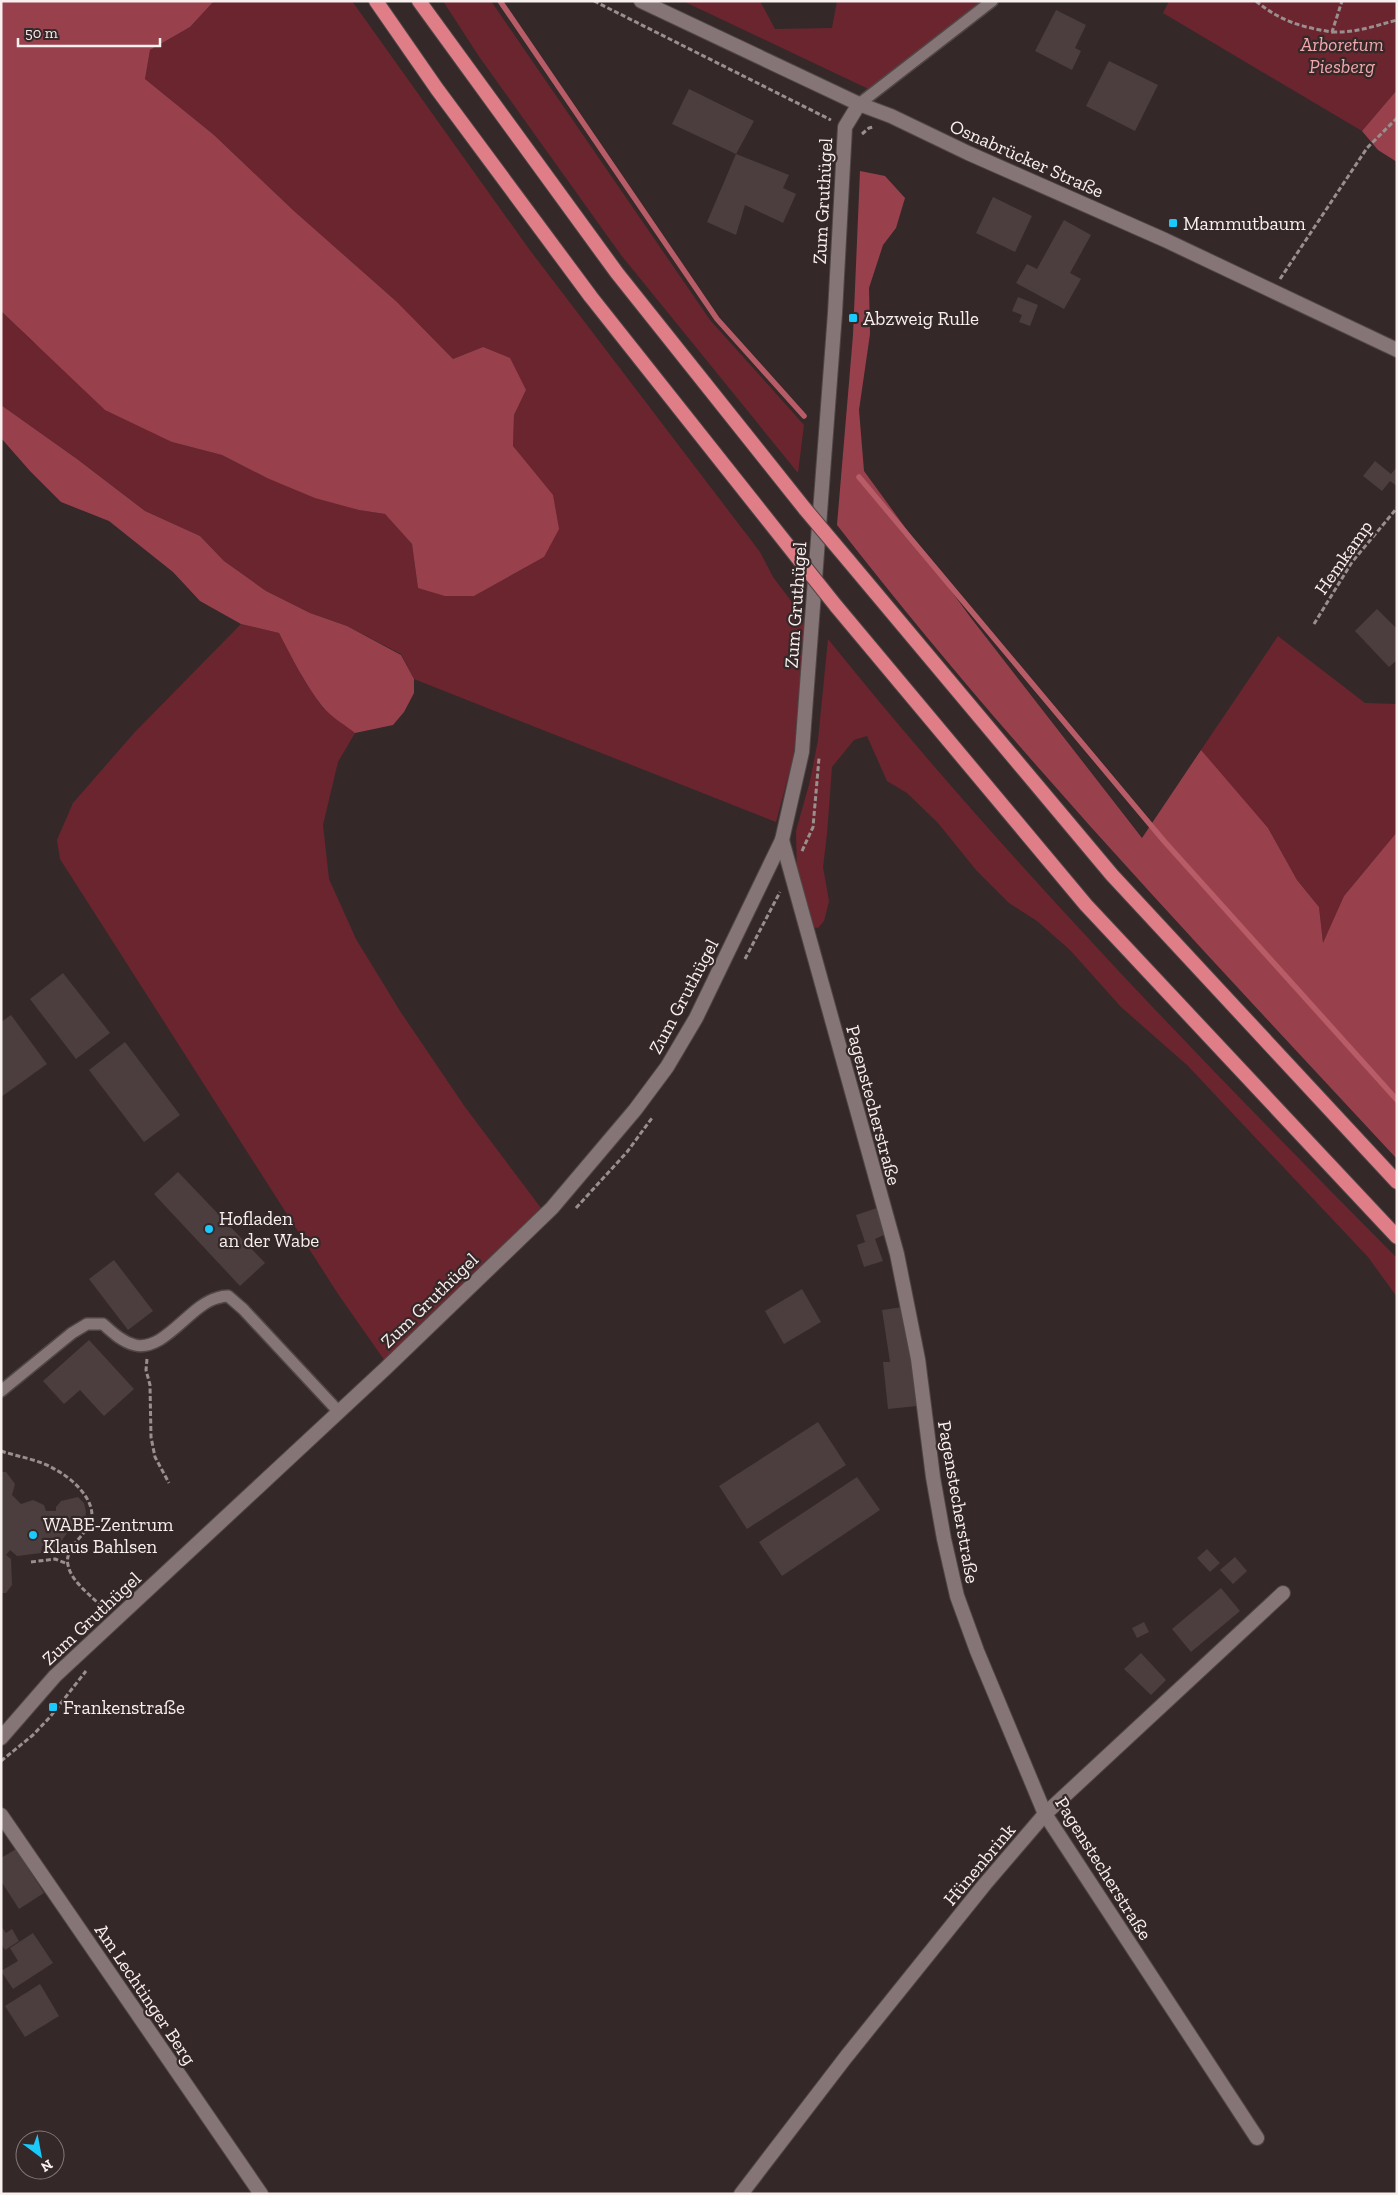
<svg xmlns="http://www.w3.org/2000/svg" width="1398" height="2195" font-family="'Zilla Slab',serif">
<style>
.green{fill:#6b252f}
.forest{fill:#98414c}
.lines{fill:none;stroke-linecap:round;stroke-linejoin:round}
.stream{stroke:#b85d67;stroke-width:5.5}
.building{fill:#4c3e3e}
.service-casing{stroke:#514646;stroke-width:14}
.minor-casing{stroke:#514646;stroke-width:16}
.tertiary-casing{stroke:#514646;stroke-width:16}
.trunk-casing{stroke:#514646;stroke-width:16}
.path{stroke:#9a8f8f;stroke-width:3;stroke-dasharray:5 2.5;stroke-linecap:butt}
.service{stroke:#857576;stroke-width:11}
.minor{stroke:#857576;stroke-width:14}
.tertiary{stroke:#857576;stroke-width:14}
.trunk{stroke:#e07e88;stroke-width:14}
.trunk-bridge-casing{stroke:#514646;stroke-width:16;stroke-linecap:butt}
.trunk-bridge{stroke:#e07e88;stroke-width:14}
.poi-dot{fill:#1acafc;stroke:#352829;stroke-width:2}
.labels{text-anchor:middle;stroke-width:4.5;stroke-linejoin:round;paint-order:stroke}
.park-label{font-size:19px;font-style:italic;fill:#f2a8ad;stroke:#352829}
.street-label{font-size:19px;fill:#f8efef;stroke:#352829}
.poi-label{font-size:19px;fill:#f8efef;stroke:#352829;text-anchor:start}
</style>
<rect width="100%" height="100%" fill="#352829"/>
<!-- green -->
<g class="green">
<polygon points="214,1 352,1 529,249 760,552 773,577 807,622 794,755 776,822 414,679 401,654 347,626 310,613 266,591 224,561 200,536 145,511 77,459 1,405 1,311 33,342 172,442 222,455 267,478 359,510 385,514 412,544 418,588 474,596 544,557 529,467 513,446 514,415 526,390 483,347 453,359 397,302 294,211 214,135 145,79 150,50 190,27"/>
<polygon points="443,1 491,1 710,320 804,425 798,473 621,255 478,55"/>
<polygon points="683,1 760,1 775,29 832,28 837,1 992,1 875,92"/>
<polygon points="1169,1 1397,1 1397,90 1362,131 1163,13"/>
<polygon points="241,624 279,633 303,678 323,708 355,733 338,762 323,825 329,879 356,939 400,1011 465,1107 541,1208 385,1361 338,1294 60,859 57,840 73,803 134,733"/>
<polygon points="1278,636 1365,703 1397,704 1397,832 1344,896 1323,944 1319,907 1297,880 1268,828 1227,784 1201,750"/>
<path d="M 828,639 C 1004,858 1200,1059 1397,1258 L 1397,1297 L 1368,1257 L 1187,1065 L 1121,1007 L 1070,950 L 1037,921 L 1009,903 L 976,870 L 938,823 L 907,793 L 887,781 L 867,736 L 854,740 L 832,767 L 827,834 L 823,867 L 829,901 L 824,921 L 818,928 L 812,927 L 797,875 L 796,831 L 810,781 L 818,740 Z"/>
</g>
<!-- forest -->
<g class="forest">
<polygon points="1,1 214,1 190,27 150,50 145,79 214,135 294,211 397,302 453,359 483,347 510,358 526,390 514,415 513,446 553,495 559,529 544,557 474,596 445,596 418,588 412,544 385,514 359,510 315,498 267,478 222,455 172,442 105,410 1,311"/>
<polygon points="1397,90 1397,162 1378,150 1362,131"/>
<path d="M 860,171 L 885,176 L 905,198 L 896,228 L 883,245 L 869,288 L 870,334 L 859,410 L 864,471 L 971,618 L 1142,838 L 1201,750 L 1268,828 L 1297,880 L 1319,907 L 1323,943 L 1344,896 L 1397,832 L 1397,1159 C 1205,952 1010,748 837,525 L 853,335 Z"/>
<path d="M 1,405 L 77,459 L 145,511 L 200,536 L 224,561 L 266,591 L 310,613 L 347,626 L 401,655 L 414,679 L 414,693 L 404,712 L 393,725 L 355,733 C 345,725 331,717 322,706 C 305,684 292,658 279,633 L 241,624 L 200,601 L 173,572 L 109,521 L 61,502 L 30,471 L 1,438 Z"/>
</g>
<g class="lines">
<!-- stream -->
<g class="stream">
<polyline points="500,1 717,319 804,416"/>
<polyline points="859,477 1164,841 1397,1100"/>
</g>
</g>
<!-- building -->
<g class="building">
<polygon points="1056,10 1086,25 1075,48 1081,51 1072,70 1035,51"/>
<polygon points="1109,61 1158,85 1135,131 1086,106"/>
<polygon points="689,89 754,121 736,154 672,124"/>
<polygon points="736,154 789,175 783,188 796,194 783,223 745,205 736,235 707,222"/>
<polygon points="993,197 1032,216 1015,252 976,233"/>
<polygon points="1064,220 1091,235 1070,273 1081,279 1064,309 1016,283 1027,264 1037,269"/>
<polygon points="1018,297 1038,305 1030,326 1019,322 1022,315 1012,311"/>
<polygon points="1375,461 1391,474 1397,467 1397,486 1390,481 1382,491 1363,476"/>
<polygon points="1377,609 1397,629 1397,660 1389,667 1355,631"/>
<polygon points="63,973 110,1033 76,1059 30,999"/>
<polygon points="11,1015 47,1064 1,1097 1,1022"/>
<polygon points="125,1042 180,1115 144,1142 89,1070"/>
<polygon points="178,1172 265,1263 240,1286 154,1194"/>
<polygon points="877,1208 886,1234 875,1239 883,1261 864,1267 857,1245 871,1240 865,1242 856,1215"/>
<polygon points="114,1260 153,1311 128,1330 89,1279"/>
<polygon points="802,1289 821,1322 784,1344 765,1311"/>
<polygon points="903,1307 912,1359 917,1406 888,1409 883,1362 890,1362 882,1310"/>
<polygon points="89,1340 134,1389 104,1416 80,1390 64,1404 43,1381"/>
<polygon points="818,1422 846,1465 747,1529 719,1486"/>
<polygon points="1,1472 6,1472 15,1484 12,1495 21,1504 33,1500 44,1505 46,1511 56,1511 56,1507 61,1501 78,1497 84,1503 86,1512 85,1519 79,1525 72,1527 55,1549 48,1543 42,1546 41,1553 17,1556 10,1550 6,1555 11,1559 12,1585 6,1593 1,1593"/>
<polygon points="857,1477 880,1510 782,1576 759,1542"/>
<polygon points="1207,1549 1220,1563 1210,1572 1197,1558"/>
<polygon points="1235,1557 1247,1571 1233,1584 1220,1570"/>
<polygon points="1221,1588 1240,1611 1191,1652 1172,1629"/>
<polygon points="1144,1622 1149,1632 1137,1638 1132,1628"/>
<polygon points="1141,1653 1166,1680 1151,1695 1124,1669"/>
<polygon points="16,1849 44,1893 19,1909 1,1881 1,1858"/>
<polygon points="1,1926 6,1933 12,1929 19,1941 5,1950 1,1944"/>
<polygon points="33,1933 53,1963 13,1989 1,1971 18,1961 10,1948"/>
<polygon points="40,1984 59,2016 25,2037 5,2006"/>
</g>
<g class="lines">
<!-- service casing -->
<g class="service-casing">
<g id="service">
<polyline points="859,104 992,1"/>
<path d="M 1,1391 L 72,1333 L 87,1324 L 103,1324 C 112,1332 122,1342 135,1345 C 164,1352 190,1305 217,1298 C 220,1297 224,1296 228,1296 L 243,1309 L 339,1412"/>
</g>
</g>
<!-- minor casing -->
<g class="minor-casing">
<g id="minor">
<polyline points="782,840 897,1254 918,1359 933,1477 944,1539 957,1596 977,1651 1045,1814 1257,2138"/>
<polyline points="1,1815 261,2194"/>
<polyline points="741,2194 846,2057 985,1884 1045,1814 1283,1593"/>
</g>
</g>
<!-- tertiary casing -->
<g class="tertiary-casing">
<g id="tertiary">
<polyline points="641,1 859,104 891,116 968,153 1165,240 1397,350"/>
<polyline points="1,1738 55,1676 386,1368 552,1208 635,1110 667,1067 696,1018 782,840 802,752 835,313 845,127 859,104"/>
</g>
</g>
<!-- trunk casing -->
<g class="trunk-casing">
<g id="trunk">
<polyline points="376,1 437,89 591,297 797,557"/>
<polyline points="419,1 617,273 805,509"/>
<polyline points="848,560 1112,875 1397,1182"/>
<polyline points="836,606 1086,905 1397,1237"/>
</g>
</g>
<!-- path -->
<g class="path">
<polyline points="594,1 831,120"/>
<path d="M 1256,1 C 1280,21 1301,27 1332,32 L 1342,1"/>
<path d="M 1332,32 C 1356,33 1374,26 1397,20"/>
<polyline points="862,134 869,128 873,127"/>
<polyline points="1280,279 1367,148 1397,118"/>
<polyline points="1314,624 1352,562 1397,508"/>
<polyline points="802,851 813,827 819,758"/>
<polyline points="745,959 780,892"/>
<polyline points="576,1208 627,1152 652,1118"/>
<polyline points="147,1359 146,1370 150,1385 151,1437 155,1457 169,1483"/>
<path d="M 1,1451 C 19,1457 41,1460 56,1470 C 72,1478 97,1501 91,1521 C 86,1536 64,1547 68,1565 C 71,1582 93,1597 104,1609"/>
<polyline points="31,1562 55,1559 68,1564"/>
<polyline points="1,1761 33,1735 50,1717 86,1671"/>
</g>
<!-- service -->
<use href="#service" class="service"/>
<!-- minor -->
<use href="#minor" class="minor"/>
<!-- tertiary -->
<use href="#tertiary" class="tertiary"/>
<!-- trunk -->
<use href="#trunk" class="trunk"/>
<!-- trunk-bridge casing -->
<g class="trunk-bridge-casing">
<g id="trunk-bridge">
<polyline points="805,509 848,560"/>
<polyline points="797,557 836,606"/>
</g>
</g>
<!-- trunk-bridge -->
<use href="#trunk-bridge" class="trunk-bridge"/>
</g>
<!-- markers -->
<g class="poi-dot">
<rect x="1168" y="218" width="10" height="10" rx="2.5"/>
<rect x="848" y="313" width="10" height="10" rx="2.5"/>
<circle cx="209" cy="1229" r="5"/>
<circle cx="33" cy="1535" r="5"/>
<rect x="48" y="1702" width="10" height="10" rx="2.5"/>
</g>
<g class="labels">
<!-- park labels -->
<g class="park-label">
<text x="1342" y="51">Arboretum<tspan x="1342" dy="22">Piesberg</tspan></text>
</g>
<!-- street labels -->
<g class="street-label">
<text transform="translate(1027 158) rotate(24)" y="7">Osnabrücker Straße</text>
<text transform="translate(822 201) rotate(-87)" y="7">Zum Gruthügel</text>
<text transform="translate(1343 557) rotate(-55)" y="7">Hemkamp</text>
<text transform="translate(795 605) rotate(-86)" y="7">Zum Gruthügel</text>
<text transform="translate(683 996) rotate(-62)" y="7">Zum Gruthügel</text>
<text transform="translate(874 1105) rotate(75)" y="7">Pagenstecherstraße</text>
<text transform="translate(429 1300) rotate(-44)" y="7">Zum Gruthügel</text>
<text transform="translate(959 1502) rotate(80)" y="7">Pagenstecherstraße</text>
<text transform="translate(91 1618) rotate(-43)" y="7">Zum Gruthügel</text>
<text transform="translate(979 1864) rotate(-50)" y="7">Hünenbrink</text>
<text transform="translate(1104 1868) rotate(58)" y="7">Pagenstecherstraße</text>
<text transform="translate(146 1994) rotate(56)" y="7">Am Lechtinger Berg</text>
</g>
<!-- poi labels -->
<g class="poi-label">
<text x="1183" y="230">Mammutbaum</text>
<text x="863" y="325">Abzweig Rulle</text>
<text x="219" y="1225">Hofladen<tspan x="219" dy="22">an der Wabe</tspan></text>
<text x="43" y="1531">WABE-Zentrum<tspan x="43" dy="22">Klaus Bahlsen</tspan></text>
<text x="63" y="1714">Frankenstraße</text>
</g>
</g>
<!-- border -->
<rect width="1398" height="2195" fill="none" stroke="#f8efef" stroke-width="5"/>
<!-- north arrow -->
<g transform="translate(40 2155) rotate(148)"><circle r="24" fill="#352829" stroke="#837878"/>
<path d="M0-4L9 19L0 12L-9 19Z" fill="#1acafc"/>
<text y="-8" font-size="14" font-weight="bold" text-anchor="middle" fill="#f8efef">N</text>
</g>
<!-- scale -->
<path d="M18 38v8h142v-8" fill="none" stroke="#f8efef" stroke-width="2.5"/>
<text x="25" y="38" font-size="15" fill="#f8efef" stroke="#352829" stroke-width="4" paint-order="stroke">50 m</text>
</svg>
